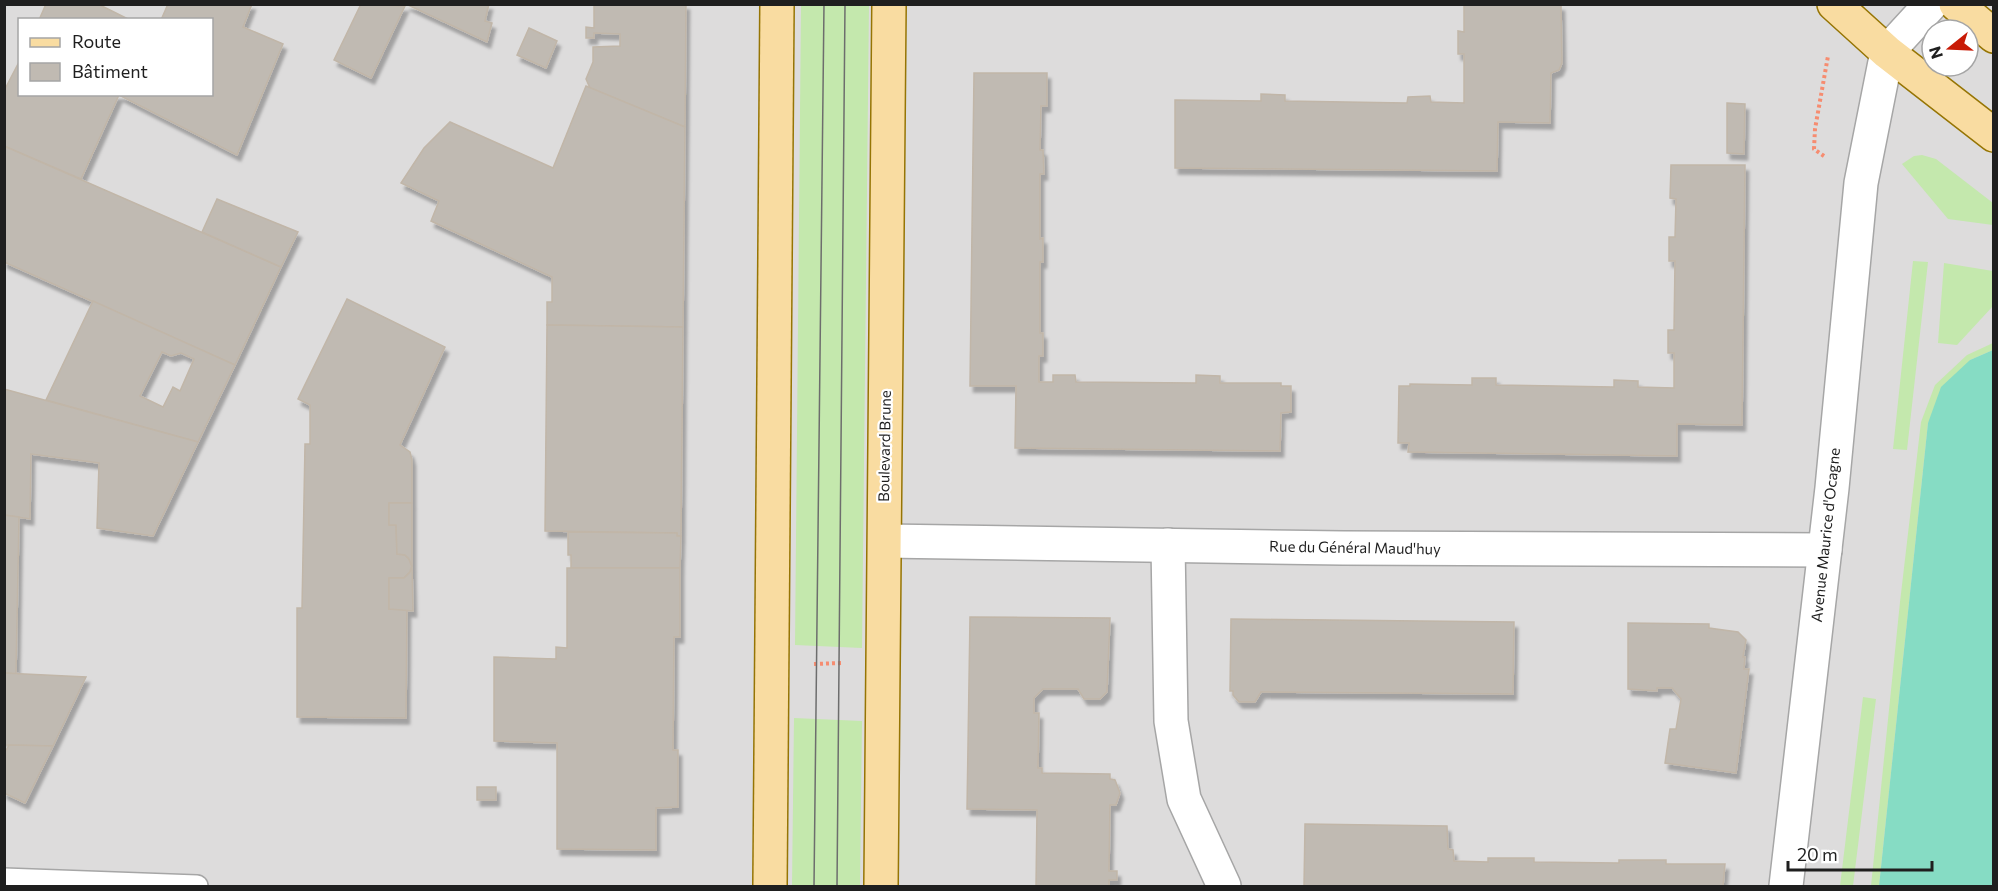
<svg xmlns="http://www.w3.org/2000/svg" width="1998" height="891" font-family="Commissioner,sans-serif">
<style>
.residential{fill:#dddcdc;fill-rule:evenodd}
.grass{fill:#c4e8ad}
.pitch{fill:#86dcc4}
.building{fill:#c0bab2;stroke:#c1b6a8;stroke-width:1.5;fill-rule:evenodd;filter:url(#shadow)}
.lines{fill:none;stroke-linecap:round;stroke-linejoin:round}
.lane-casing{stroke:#a6a6a6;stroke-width:24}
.street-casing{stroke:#a6a6a6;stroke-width:36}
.primary-casing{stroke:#967504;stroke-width:36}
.path{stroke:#f68c70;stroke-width:4;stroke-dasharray:3 3;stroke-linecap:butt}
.lane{stroke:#fff;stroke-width:21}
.street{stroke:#fff;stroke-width:33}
.primary{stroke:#f9dca1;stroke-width:33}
.tram{stroke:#6d6d6d;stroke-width:1.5}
.labels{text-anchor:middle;stroke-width:4.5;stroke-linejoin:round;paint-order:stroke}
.street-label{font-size:15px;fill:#1f1f1f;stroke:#fff}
</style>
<defs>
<filter id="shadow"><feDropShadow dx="3.5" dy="6" stdDeviation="1.5" flood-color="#0004"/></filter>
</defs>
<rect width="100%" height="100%" fill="#efede5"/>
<!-- residential -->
<path class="residential" d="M 5,5 L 1993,5 L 1993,886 L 5,886 ZM 20,20 L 212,20 L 212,94 L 20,94 ZM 1932,30 L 1968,30 L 1968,66 L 1932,66 Z"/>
<!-- grass -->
<g class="grass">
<polygon points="801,5 869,5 862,648 795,645"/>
<polygon points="1922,155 1936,159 1993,203 1993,225 1948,219 1902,164 1914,156"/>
<polygon points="1913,261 1928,262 1907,450 1893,449"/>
<polygon points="1944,263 1993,271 1993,306 1957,345 1938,343"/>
<polygon points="1993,343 1993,350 1970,360 1928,423 1879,886 1871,886 1900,602 1921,422 1935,385 1967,355"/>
<polygon points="1863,697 1876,699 1853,886 1840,886"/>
<polygon points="794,718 862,721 860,886 792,886"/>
</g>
<!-- pitch -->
<polygon class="pitch" points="1993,350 1993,886 1879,886 1928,423 1941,387 1970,360"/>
<!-- building -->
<g class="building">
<polygon points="46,4 98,4 130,20 39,20"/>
<polygon points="168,4 252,4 243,27 283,44 237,155 119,95 81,179 4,146 4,91 20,60 20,94 212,94 212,20 161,20"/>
<polygon points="361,4 405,6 371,78 334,60"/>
<polygon points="406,4 489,4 485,21 492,23 487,42"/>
<polygon points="594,4 686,4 685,127 590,88 586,79 593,62 593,47 620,46 620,34 594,33 594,38 586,38 586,27 594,28"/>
<polygon points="1464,4 1561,5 1562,63 1559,70 1551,73 1550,123 1498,122 1497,171 1175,168 1175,100 1261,101 1261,94 1285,95 1285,101 1407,103 1408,97 1430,96 1431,102 1464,103 1464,54 1458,54 1458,31 1464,32"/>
<polygon points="529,28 557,41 546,68 517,55"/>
<polygon points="974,73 1047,73 1047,106 1041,106 1040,150 1043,150 1044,174 1040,174 1040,239 1043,238 1043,262 1040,262 1040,333 1043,333 1043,356 1039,356 1039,382 1053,382 1053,375 1075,375 1076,382 1196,383 1196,375 1220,376 1220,383 1281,383 1281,386 1291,386 1291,412 1281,413 1280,451 1015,448 1016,386 970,386"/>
<polygon points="586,86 685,127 683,327 547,325 547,302 552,302 552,277 431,221 439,201 401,183 424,148 450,122 553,168"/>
<polygon points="1727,103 1745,104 1744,154 1727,153"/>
<polygon points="4,146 281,267 235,365 4,262"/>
<polygon points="1671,165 1745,165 1742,425 1677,424 1677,456 1408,452 1409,443 1398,443 1399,386 1410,386 1410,384 1472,385 1472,378 1496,378 1496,385 1614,387 1614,380 1638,381 1638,387 1674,388 1674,353 1668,353 1668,330 1674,330 1675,261 1669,261 1669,237 1675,237 1676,199 1670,198"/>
<polygon points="217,199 298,232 281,267 202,232"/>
<polygon points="347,299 445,347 400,445 410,452 412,460 412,503 389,503 389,525 396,525 397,554 405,555 409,559 412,566 410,572 404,578 389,578 389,609 407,609 406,718 297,717 297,608 302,608 305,444 310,444 310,405 298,399"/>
<path d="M 93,301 L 235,365 L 198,442 L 46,400 ZM 162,352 L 171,356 L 181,353 L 194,359 L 180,391 L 173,387 L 163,407 L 140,396 Z"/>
<polygon points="547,325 683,327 681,536 677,536 677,533 545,531"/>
<polygon points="4,389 198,442 153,536 97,528 99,463 31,454 30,519 4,515"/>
<polygon points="389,503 412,503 412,567 409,559 405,555 397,554 396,525 389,525"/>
<polygon points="4,515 19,517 16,674 4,673"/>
<polygon points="568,532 677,533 677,536 681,536 680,568 571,568 571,555 568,555"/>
<polygon points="412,566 413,611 389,609 389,578 404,578 410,572"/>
<polygon points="567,568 680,568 680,637 674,637 673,750 678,750 678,807 656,808 656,850 557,849 557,743 494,741 494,657 556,659 556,647 567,648"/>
<polygon points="970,617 1110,618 1107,692 1100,699 1084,699 1078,689 1043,689 1034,698 1034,713 1039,713 1038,768 1042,768 1042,773 1110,774 1110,779 1115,780 1120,793 1116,805 1110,805 1109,871 1117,871 1117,880 1109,880 1109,886 1036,886 1037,810 967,809"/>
<polygon points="1231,619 1514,622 1513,694 1261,692 1255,702 1239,702 1233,695 1233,691 1230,691"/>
<polygon points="1628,623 1709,624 1709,628 1738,632 1746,640 1743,657 1745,657 1744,669 1749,669 1736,773 1665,763 1670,729 1676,729 1681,699 1672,688 1657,688 1657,691 1628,689"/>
<polygon points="4,673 86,677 53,746 4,745"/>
<polygon points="9,745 53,746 25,803 4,793 4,754"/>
<rect x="477" y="787" width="19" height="13"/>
<polygon points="1305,824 1447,826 1448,849 1453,850 1454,861 1488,862 1488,858 1534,858 1534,862 1619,863 1619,860 1666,860 1666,864 1725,864 1723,886 1304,886"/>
</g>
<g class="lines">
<!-- lane casing -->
<g class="lane-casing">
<polyline id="lane" points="4,879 197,886"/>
</g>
<!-- street casing -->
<g class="street-casing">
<g id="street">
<polyline points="885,541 1343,548 1825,550"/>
<polyline points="1168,545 1171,721 1184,799 1224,886"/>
<polyline points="1786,886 1832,488 1861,183 1887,52 1931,4"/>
</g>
</g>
<!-- primary casing -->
<g class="primary-casing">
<g id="primary">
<polyline points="1834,4 1887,52 1994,135"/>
<polyline points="1956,4 1994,36"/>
<polyline points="770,886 777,4"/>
<polyline points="881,886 889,4"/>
</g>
</g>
<!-- path -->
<g class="path">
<polyline points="1824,156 1814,149 1815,129 1828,56"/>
<polyline points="814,664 842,663"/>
</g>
<!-- lane -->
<use href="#lane" class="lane"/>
<!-- street -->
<use href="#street" class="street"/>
<!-- primary -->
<use href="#primary" class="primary"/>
<!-- tram -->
<g class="tram">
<polyline points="814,886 824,4"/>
<polyline points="837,886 845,4"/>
</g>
</g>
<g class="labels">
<!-- street labels -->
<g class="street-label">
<text transform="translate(885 446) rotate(-89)" y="5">Boulevard Brune</text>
<text transform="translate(1826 535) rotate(-84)" y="5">Avenue Maurice d'Ocagne</text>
<text transform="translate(1355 548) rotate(1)" y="5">Rue du Général Maud'huy</text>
</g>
</g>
<!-- border -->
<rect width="1998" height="891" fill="none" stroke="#1f1f1f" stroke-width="12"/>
<!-- legend -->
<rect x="18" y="18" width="195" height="78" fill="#ffffff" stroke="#a5a5a5" stroke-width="1.5"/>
<rect x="30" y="38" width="30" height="9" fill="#f9dca1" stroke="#a5a5a5" stroke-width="1.5"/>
<text x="72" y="48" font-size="18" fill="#1f1f1f">Route</text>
<rect x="30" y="63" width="30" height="18" fill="#c0bab2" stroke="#a5a5a5" stroke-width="1.5"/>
<text x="72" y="78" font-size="18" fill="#1f1f1f">Bâtiment</text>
<!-- north arrow -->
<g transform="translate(1950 48) rotate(252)"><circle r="28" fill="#ffffff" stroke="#a5a5a5" stroke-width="1.5"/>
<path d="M0-4.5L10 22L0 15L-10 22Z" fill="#c81a06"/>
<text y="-9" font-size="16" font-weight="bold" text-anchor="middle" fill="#1f1f1f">N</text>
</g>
<!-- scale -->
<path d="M1788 861v9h144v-9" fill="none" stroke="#1f1f1f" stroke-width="3"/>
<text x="1797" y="861" font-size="18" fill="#1f1f1f" stroke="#ffffff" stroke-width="4.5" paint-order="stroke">20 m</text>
</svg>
